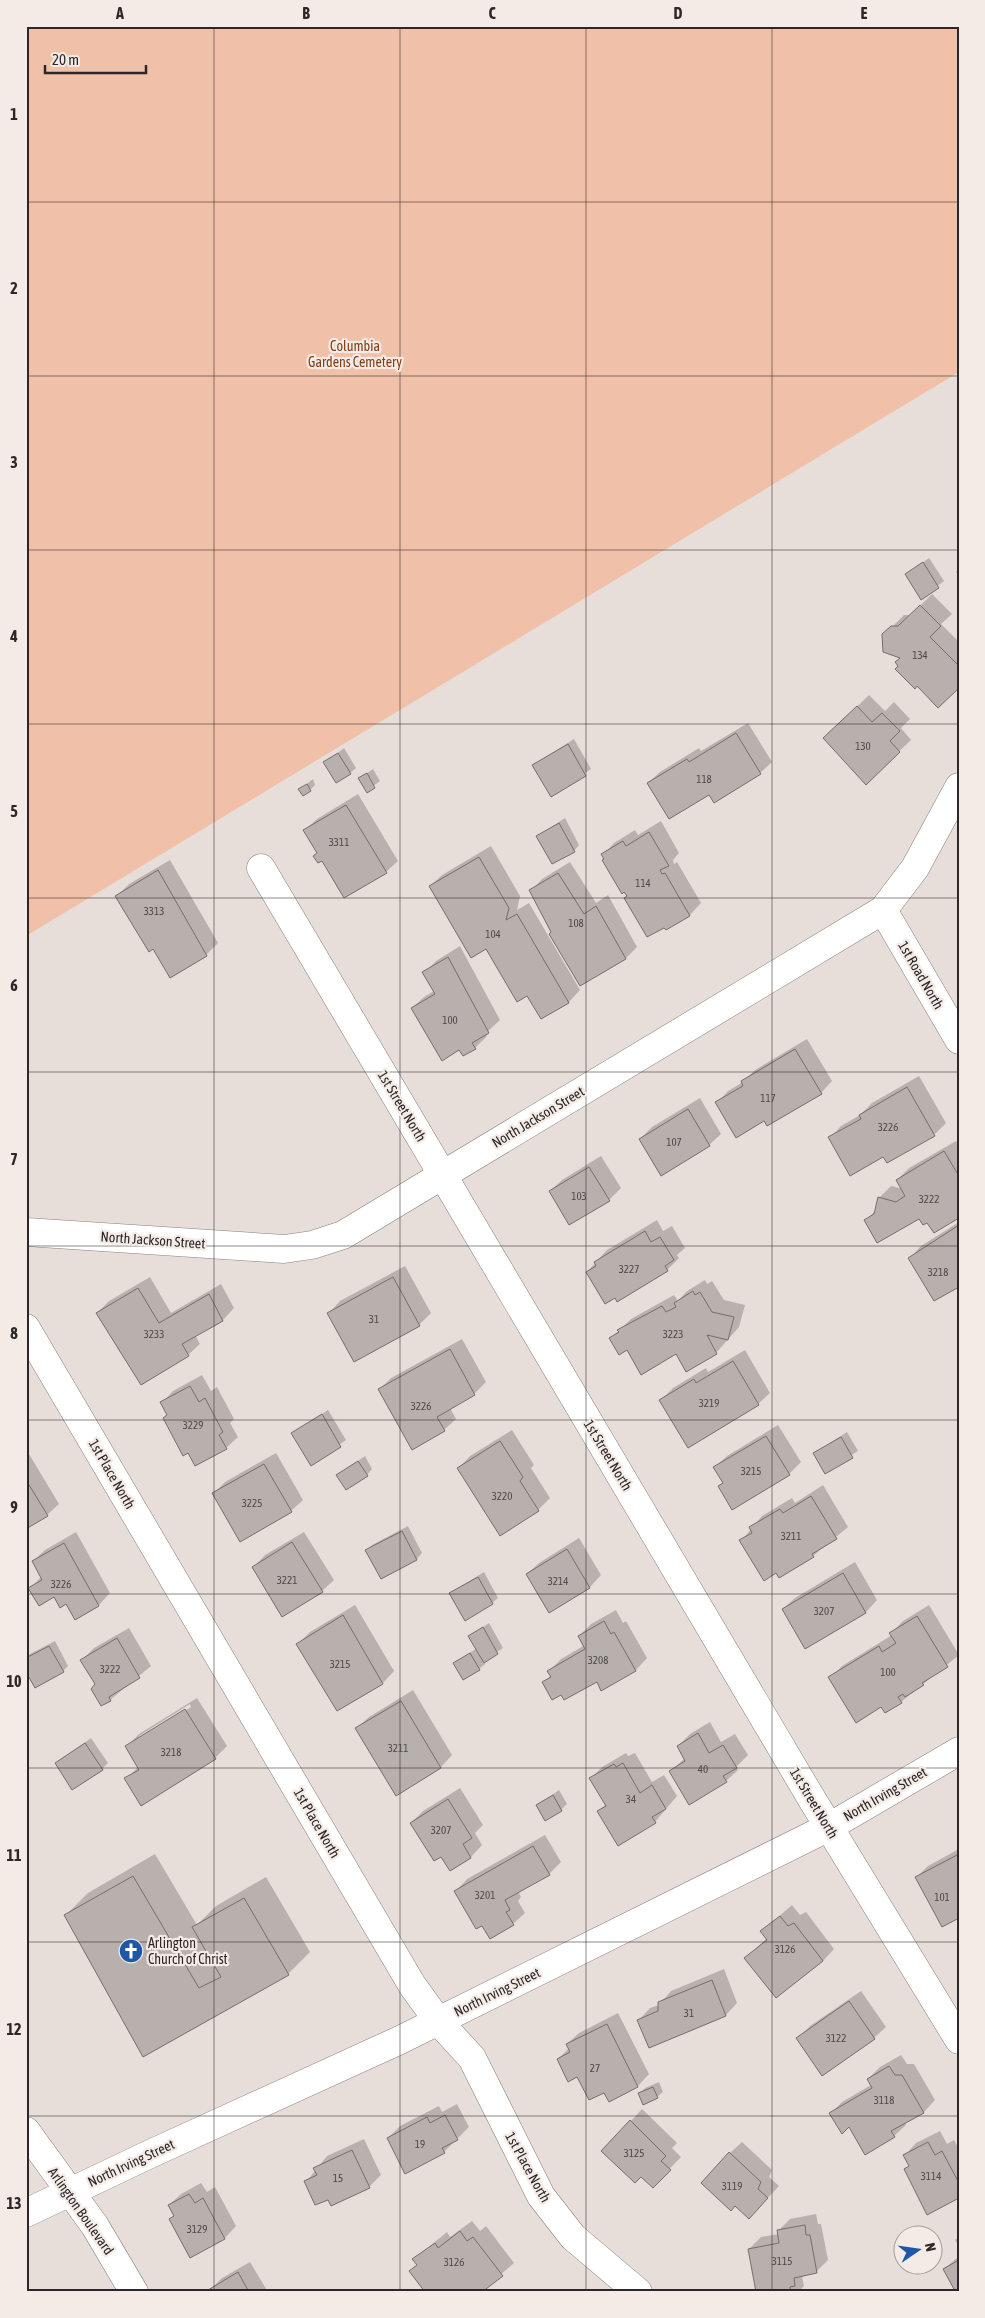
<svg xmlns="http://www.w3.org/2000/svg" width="985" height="2318" font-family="'Asap Condensed',sans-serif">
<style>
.green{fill:#f0c1a8}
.shadow{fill:#0003;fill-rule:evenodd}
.building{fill:#b8b0ac;stroke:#756e6a}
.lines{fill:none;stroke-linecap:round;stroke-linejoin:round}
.street-casing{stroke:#89817d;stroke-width:29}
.street{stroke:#fff;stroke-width:28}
.grid{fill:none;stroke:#2b2827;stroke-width:1;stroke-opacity:0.55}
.labels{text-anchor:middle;stroke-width:4.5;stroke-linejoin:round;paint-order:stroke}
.number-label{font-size:11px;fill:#4e4a48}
.park-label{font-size:14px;fill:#824018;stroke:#f4ebe7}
.street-label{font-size:14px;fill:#2b2827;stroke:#f4ebe7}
.poi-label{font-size:14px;fill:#2b2827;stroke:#f4ebe7;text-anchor:start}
.neatline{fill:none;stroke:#2b2827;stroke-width:2}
.grid-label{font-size:16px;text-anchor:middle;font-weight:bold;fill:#2b2827}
</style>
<rect width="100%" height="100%" fill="#e7deda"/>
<!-- green -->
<polygon class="green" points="26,26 959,26 959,372 26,936"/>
<!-- shadow -->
<g class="shadow">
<polygon points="929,558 944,581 922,598 907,574"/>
<polygon points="959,569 959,577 956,572"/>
<polygon points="932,594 952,614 941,624 959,642 959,686 899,666 902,657 884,635 904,615 911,615"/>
<polygon points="869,695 885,711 894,702 910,719 901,728 911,740 866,783 836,727"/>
<polygon points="748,723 772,762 760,773 710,794 648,783 660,772 699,748 701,751"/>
<polygon points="574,739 591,769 551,795 533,765"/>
<polygon points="344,748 356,768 350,773 325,763"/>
<polygon points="373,769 380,781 367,791 360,778"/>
<polygon points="313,779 315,785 310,790 300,789"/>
<polygon points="358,794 398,861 386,872 318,853 305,830 317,819"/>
<polygon points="565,818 579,845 574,851 538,836"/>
<polygon points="661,821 679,853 673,860 674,864 677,862 701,903 690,915 667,929 628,895 603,855 614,843 635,830 638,835"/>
<polygon points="491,846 520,896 517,910 529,903 580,990 569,1002 542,1018 527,994 430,886 442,875"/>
<polygon points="170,860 218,943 206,955 154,948 117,896 129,884"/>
<polygon points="570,862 596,903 608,895 637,947 626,958 581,984 531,891 542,879"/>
<polygon points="460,946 500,1020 485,1034 487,1036 475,1048 460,1049 412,1008 424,997 434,991 424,973 436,961"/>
<polygon points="807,1039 832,1081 821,1093 765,1120 717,1103 728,1091 743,1082 755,1070"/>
<polygon points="919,1076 946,1123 934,1135 830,1138 841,1126 860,1115 872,1103"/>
<polygon points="700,1098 721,1134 709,1145 640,1139 652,1127"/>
<polygon points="956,1141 959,1145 959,1217 928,1221 919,1217 866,1220 877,1209 879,1198 891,1186 903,1189 897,1180 909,1168"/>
<polygon points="601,1156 621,1188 609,1200 550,1191 562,1180"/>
<polygon points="657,1220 663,1231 672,1226 685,1248 677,1255 679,1258 667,1270 587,1272 607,1250"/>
<polygon points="959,1222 959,1285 910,1258 921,1246"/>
<polygon points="405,1266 431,1313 419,1325 354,1360 329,1313 340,1301"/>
<polygon points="150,1277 171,1313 221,1284 234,1308 223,1320 195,1335 200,1344 188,1355 120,1352 97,1313 109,1301"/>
<polygon points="705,1280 707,1284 712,1281 724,1300 745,1305 739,1327 716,1353 627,1349 611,1338 631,1319 674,1295 678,1301 687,1291"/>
<polygon points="462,1339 486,1382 474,1394 450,1408 456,1419 444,1430 379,1390 391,1378"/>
<polygon points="745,1350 770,1393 758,1404 661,1400 673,1388 706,1368 708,1372"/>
<polygon points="202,1375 211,1391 217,1387 234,1419 230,1423 238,1437 226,1448 189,1452 164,1418 168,1414 162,1403 173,1391"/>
<polygon points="328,1410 346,1440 312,1464 293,1433"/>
<polygon points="778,1425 801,1462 789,1474 720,1486 724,1482 715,1467 727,1456"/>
<polygon points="512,1430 534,1465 531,1468 550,1498 538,1510 500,1534 459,1468 470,1456"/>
<polygon points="847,1432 858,1451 825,1472 814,1453"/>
<polygon points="26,1449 59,1504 47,1515 26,1528"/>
<polygon points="276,1453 303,1500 291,1511 214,1493 225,1482"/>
<polygon points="365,1456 372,1469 367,1475 338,1475"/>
<polygon points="823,1485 848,1527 813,1556 776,1571 741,1541 762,1516 792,1498 795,1503"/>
<polygon points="408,1526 422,1553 417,1559 382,1578 367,1550 372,1545"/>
<polygon points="76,1532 110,1593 99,1605 75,1618 67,1603 55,1596 30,1588 42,1576 33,1561 45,1550"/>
<polygon points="304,1532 334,1580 322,1591 254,1567 265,1555"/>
<polygon points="579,1538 601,1575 590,1587 549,1611 527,1574 539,1563"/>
<polygon points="855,1562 877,1600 866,1612 805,1647 783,1609 795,1598"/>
<polygon points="484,1572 498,1598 492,1603 450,1593"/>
<polygon points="355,1605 394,1671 383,1683 337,1710 298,1644 310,1632"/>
<polygon points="929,1605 959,1655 901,1702 882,1706 830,1678 842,1666 892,1635 891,1633 903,1621"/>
<polygon points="616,1610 623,1623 626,1621 647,1658 636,1670 602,1689 597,1680 561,1693 544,1683 551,1675 549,1671 561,1659 585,1645 579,1636 591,1624"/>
<polygon points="489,1623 503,1648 483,1662 485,1664 479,1669 455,1663 477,1648 470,1636"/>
<polygon points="129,1628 151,1666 110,1700 96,1684 82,1660 94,1648"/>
<polygon points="55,1641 68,1666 63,1671 26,1670 26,1656"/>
<polygon points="413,1690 452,1755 441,1767 396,1794 357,1728 369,1717"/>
<path d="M 197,1698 L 227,1746 L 215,1758 L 126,1779 L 138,1767 L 127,1746 L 139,1734 ZM 190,1704 L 191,1707 L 139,1739 L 139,1736 Z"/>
<polygon points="710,1722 721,1742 735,1734 748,1755 736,1767 738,1770 726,1781 671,1771 685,1758 678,1746 690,1734"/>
<polygon points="91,1738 108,1763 102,1769 56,1763"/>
<polygon points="626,1753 628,1756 635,1753 652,1782 664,1775 677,1796 655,1822 599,1811 606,1804 590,1779 602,1767"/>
<polygon points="460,1788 483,1825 475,1833 482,1845 471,1857 450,1870 441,1855 411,1823 423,1811"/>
<polygon points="559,1790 567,1804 561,1810 537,1806"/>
<polygon points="545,1835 561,1862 549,1874 518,1891 521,1897 518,1901 525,1913 513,1924 456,1891 467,1879"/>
<polygon points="959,1849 959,1916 917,1877 928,1866"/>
<polygon points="155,1854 197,1925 216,1906 266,1877 310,1952 288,1974 144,2056 66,1915 88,1893"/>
<polygon points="792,1905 800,1915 806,1912 834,1949 823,1961 746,1958 767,1938 762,1931"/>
<polygon points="724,1969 737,2003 726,2015 649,2046 639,2020 650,2008 659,2005 671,1991"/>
<polygon points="861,1991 886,2027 874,2038 798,2038 810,2026"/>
<polygon points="618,2013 649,2074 638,2086 610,2100 605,2091 578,2075 558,2059 569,2048 567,2044 579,2033"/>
<polygon points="901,2055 907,2064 914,2064 935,2100 924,2112 905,2122 906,2125 894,2136 849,2125 831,2113 842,2102 871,2085 868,2079 880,2067"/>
<polygon points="659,2082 663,2092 657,2097 640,2093 645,2088"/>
<polygon points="457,2104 469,2127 444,2152 388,2138 400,2126 439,2106 442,2112"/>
<polygon points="642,2109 677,2143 672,2148 681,2157 653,2186 631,2121"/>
<polygon points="940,2131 947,2144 954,2140 959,2149 959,2197 910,2165 905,2155 916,2143"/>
<polygon points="364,2139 381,2175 369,2187 329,2198 306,2182 327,2156"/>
<polygon points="742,2142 772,2170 769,2177 779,2186 761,2205 736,2205 730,2153"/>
<polygon points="201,2183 207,2192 215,2187 236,2226 225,2238 191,2257 170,2219 174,2215 169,2205 181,2194"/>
<polygon points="816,2214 818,2224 821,2224 828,2260 816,2272 802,2277 804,2286 798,2292 764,2292 749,2249 761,2237 779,2234 778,2231 790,2219"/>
<polygon points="472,2221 480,2231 486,2226 514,2263 484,2289 485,2292 427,2292 414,2259 447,2232 450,2237"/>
<polygon points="959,2237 959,2246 955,2240"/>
<polygon points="959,2256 959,2288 944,2269"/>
<polygon points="250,2262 268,2292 211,2292 210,2290 222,2278"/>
</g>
<!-- building -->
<g class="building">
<polygon points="923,562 939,588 921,600 905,574"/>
<polygon points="920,605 941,626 930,637 959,666 959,688 938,708 917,686 915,689 895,669 898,666 895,662 900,658 883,652 882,634 891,626 898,626"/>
<polygon points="857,706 872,722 882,713 900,731 890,741 900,752 866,785 823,738"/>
<polygon points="736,733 761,774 714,803 709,795 669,819 647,783 687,759 689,762"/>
<polygon points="568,744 586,776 551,797 532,765"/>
<polygon points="338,753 351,774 336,783 323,762"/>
<polygon points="367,773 375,788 367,793 358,778"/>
<polygon points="307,784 311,791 303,796 298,789"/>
<polygon points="346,805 387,873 344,898 322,861 318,863 313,856 317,853 303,830"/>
<polygon points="559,823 575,852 552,864 536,836"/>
<polygon points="649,832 669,866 660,870 662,874 665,873 690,916 666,930 664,928 647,937 624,898 627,896 624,892 622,894 602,860 604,859 601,854 623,841 626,846"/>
<polygon points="479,857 509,908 506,920 517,914 569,1003 541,1019 527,996 517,1002 486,949 471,958 429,886"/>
<polygon points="158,870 207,956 170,978 153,949 149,952 115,896"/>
<polygon points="558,873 584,914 596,906 626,959 580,986 549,934 551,932 529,890"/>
<polygon points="448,957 489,1033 472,1043 476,1049 463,1056 459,1050 442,1061 411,1008 435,994 422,972"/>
<polygon points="795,1049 822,1094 767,1126 764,1121 736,1138 715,1102 743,1086 741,1081"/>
<polygon points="907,1087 935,1136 887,1163 883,1157 850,1176 828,1137 861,1119 859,1115"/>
<polygon points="688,1109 710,1146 661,1176 639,1139"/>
<polygon points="944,1151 959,1176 959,1218 934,1233 927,1223 923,1225 919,1219 877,1243 864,1220 874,1214 878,1197 896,1202 905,1196 896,1180"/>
<polygon points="589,1167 610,1201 569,1225 549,1191"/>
<polygon points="959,1225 959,1287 934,1301 908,1258"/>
<polygon points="645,1231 651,1242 660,1237 674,1260 665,1266 668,1271 617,1302 615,1298 605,1304 586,1272 596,1266 594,1262"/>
<polygon points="393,1277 420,1326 354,1362 327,1313"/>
<polygon points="138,1288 159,1323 209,1294 223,1321 182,1344 189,1356 141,1385 96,1313"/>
<polygon points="693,1291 695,1295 700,1292 712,1312 734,1317 728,1340 707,1335 717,1354 686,1372 676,1354 641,1375 627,1350 619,1355 609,1338 619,1332 617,1330 662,1306 666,1312 676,1307 674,1303"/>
<polygon points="450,1349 475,1395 437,1417 445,1431 412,1450 378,1389"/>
<polygon points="733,1361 759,1405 688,1448 659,1400 694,1379 696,1383"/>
<polygon points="190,1386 199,1402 205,1398 223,1432 219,1435 227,1449 195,1466 188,1453 183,1456 163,1418 167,1415 160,1402"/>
<polygon points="322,1414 341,1447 311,1466 291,1433"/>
<polygon points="766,1436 790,1475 732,1510 718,1486 723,1483 713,1467"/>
<polygon points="841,1437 853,1458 825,1474 813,1453"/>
<polygon points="500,1441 523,1477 520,1481 539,1511 500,1536 457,1468"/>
<polygon points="358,1461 368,1476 346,1490 336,1475"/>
<polygon points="264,1464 292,1512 240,1542 212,1493"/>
<polygon points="26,1480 48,1516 26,1529"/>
<polygon points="811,1496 837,1539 812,1554 814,1557 779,1578 776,1573 764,1581 739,1540 752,1533 749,1527 780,1509 783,1513"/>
<polygon points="402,1531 417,1560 381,1579 365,1550"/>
<polygon points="292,1542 323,1592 282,1617 252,1567"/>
<polygon points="64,1543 99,1606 75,1620 66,1604 60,1608 54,1597 39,1606 28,1588 42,1580 32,1561"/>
<polygon points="567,1549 590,1588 549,1613 526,1574"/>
<polygon points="843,1573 866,1613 805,1649 782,1609"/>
<polygon points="478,1577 493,1604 465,1621 449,1593"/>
<polygon points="343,1615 383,1684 337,1711 296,1644"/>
<polygon points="917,1616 948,1667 922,1683 924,1685 905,1697 903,1694 898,1697 902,1703 885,1713 881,1707 856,1723 828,1677 879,1646 882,1652 896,1643 889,1633"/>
<polygon points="604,1621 611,1634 614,1632 636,1671 601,1691 597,1682 564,1700 561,1695 552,1700 542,1682 551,1677 547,1671 585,1649 578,1636"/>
<polygon points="483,1627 498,1654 484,1663 468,1636"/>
<polygon points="117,1638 140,1678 109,1697 111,1701 101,1706 91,1689 95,1684 80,1660"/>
<polygon points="49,1646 64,1672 35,1688 26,1672 26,1658"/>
<polygon points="470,1653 480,1670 463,1680 453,1663"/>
<polygon points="401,1701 441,1768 396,1796 355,1728"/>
<polygon points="185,1709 216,1759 141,1806 124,1778 139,1770 125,1746"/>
<polygon points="698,1733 709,1753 723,1745 737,1768 723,1776 727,1782 689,1805 669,1771 685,1761 677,1746"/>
<polygon points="85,1743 103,1770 72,1790 55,1763"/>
<polygon points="623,1763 640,1793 652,1785 666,1809 652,1817 656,1823 618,1846 597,1811 606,1806 589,1778 614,1764 616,1767"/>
<polygon points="553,1795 562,1811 545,1821 536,1805"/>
<polygon points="448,1799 472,1838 463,1844 471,1858 450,1871 441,1857 434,1861 410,1823"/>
<polygon points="533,1846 550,1875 505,1900 510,1910 506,1912 514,1925 490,1939 482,1926 476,1929 454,1891"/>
<polygon points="959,1854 959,1918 942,1927 915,1877"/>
<polygon points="133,1876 199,1988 221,1977 192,1927 244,1898 289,1975 143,2057 64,1915"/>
<polygon points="780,1916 788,1926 794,1923 823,1961 776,1998 744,1958 767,1940 760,1931"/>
<polygon points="712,1980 726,2016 649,2048 637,2020 658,2011 658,2002"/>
<polygon points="849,2001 875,2039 822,2076 796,2038"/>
<polygon points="607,2024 638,2087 609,2102 604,2093 589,2100 577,2077 568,2082 557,2059 570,2052 566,2044"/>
<polygon points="889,2066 895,2075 902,2075 924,2113 891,2131 895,2137 865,2155 849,2127 842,2134 829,2113 872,2088 867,2079"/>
<polygon points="653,2087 658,2098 643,2105 638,2093"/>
<polygon points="445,2115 458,2140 442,2148 445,2153 405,2174 387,2138 427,2117 430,2123"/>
<polygon points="630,2120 666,2156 661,2161 671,2170 653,2188 641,2177 635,2183 601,2151"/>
<polygon points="928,2142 935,2155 942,2151 959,2183 959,2198 927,2215 904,2169 909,2166 903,2155"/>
<polygon points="352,2150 370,2188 331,2206 328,2200 315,2205 304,2181 317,2175 313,2168"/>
<polygon points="729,2152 761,2182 758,2189 768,2198 749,2219 735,2206 731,2211 701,2183"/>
<polygon points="189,2194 195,2203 203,2198 225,2239 190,2258 169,2219 174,2216 168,2205"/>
<polygon points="805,2225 806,2235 810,2235 817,2273 794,2278 795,2286 790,2287 791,2292 756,2292 748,2249 779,2243 777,2230"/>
<polygon points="460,2231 467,2241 473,2237 503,2276 482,2292 425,2292 409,2271 417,2265 412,2259 435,2243 438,2248"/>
<polygon points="959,2260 959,2289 955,2291 943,2269"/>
<polygon points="238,2272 249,2292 210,2292 208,2290"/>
</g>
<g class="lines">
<!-- street casing -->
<g class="street-casing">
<g id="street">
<polyline points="261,868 810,1796 959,2040"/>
<polyline points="883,910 959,1040"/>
<polyline points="26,1232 284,1249 312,1245 343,1235 883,910 915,868 959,787"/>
<polyline points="26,1328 412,1985 438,2021 472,2058 541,2196 573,2237 638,2292"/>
<polyline points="26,2131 95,2226 134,2292"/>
<polyline points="26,2213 150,2154 400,2040 829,1827 959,1751"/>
</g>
</g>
<!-- street -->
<use href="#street" class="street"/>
</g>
<!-- grid -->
<path class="grid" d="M 214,26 L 214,2292M 400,26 L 400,2292M 586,26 L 586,2292M 772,26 L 772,2292M 26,202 L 959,202M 26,376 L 959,376M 26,550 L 959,550M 26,724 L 959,724M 26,898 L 959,898M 26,1072 L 959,1072M 26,1246 L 959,1246M 26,1420 L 959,1420M 26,1594 L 959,1594M 26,1768 L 959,1768M 26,1942 L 959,1942M 26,2116 L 959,2116"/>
<!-- icons -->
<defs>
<g id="church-disc" transform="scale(1.25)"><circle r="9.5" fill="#1e57a8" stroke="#f4ebe7"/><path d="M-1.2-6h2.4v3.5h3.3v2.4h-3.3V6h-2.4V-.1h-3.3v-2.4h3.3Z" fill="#fff"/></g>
</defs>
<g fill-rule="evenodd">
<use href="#church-disc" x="131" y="1951"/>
</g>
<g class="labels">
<!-- number labels -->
<g class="number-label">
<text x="920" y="659">134</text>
<text x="863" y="750">130</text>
<text x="704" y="783">118</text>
<text x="339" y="846">3311</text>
<text x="643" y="887">114</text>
<text x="154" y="915">3313</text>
<text x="576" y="927">108</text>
<text x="493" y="938">104</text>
<text x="450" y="1024">100</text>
<text x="768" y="1102">117</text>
<text x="888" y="1131">3226</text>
<text x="674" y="1146">107</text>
<text x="579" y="1200">103</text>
<text x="929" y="1203">3222</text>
<text x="629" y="1273">3227</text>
<text x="938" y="1276">3218</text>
<text x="374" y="1323">31</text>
<text x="154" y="1338">3233</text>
<text x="673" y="1338">3223</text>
<text x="709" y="1407">3219</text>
<text x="421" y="1410">3226</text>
<text x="193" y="1429">3229</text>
<text x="751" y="1475">3215</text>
<text x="502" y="1500">3220</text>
<text x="252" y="1507">3225</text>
<text x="791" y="1540">3211</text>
<text x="287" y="1584">3221</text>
<text x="558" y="1585">3214</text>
<text x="61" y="1588">3226</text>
<text x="824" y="1615">3207</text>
<text x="598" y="1664">3208</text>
<text x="340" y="1668">3215</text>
<text x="110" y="1673">3222</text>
<text x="888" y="1676">100</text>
<text x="398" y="1752">3211</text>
<text x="171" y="1756">3218</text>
<text x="703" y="1773">40</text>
<text x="631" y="1803">34</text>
<text x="441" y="1834">3207</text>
<text x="485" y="1899">3201</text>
<text x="942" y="1901">101</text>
<text x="785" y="1953">3126</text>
<text x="689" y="2017">31</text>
<text x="836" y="2042">3122</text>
<text x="595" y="2072">27</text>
<text x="884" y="2104">3118</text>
<text x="420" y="2148">19</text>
<text x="634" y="2157">3125</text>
<text x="931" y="2180">3114</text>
<text x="338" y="2182">15</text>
<text x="732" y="2190">3119</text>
<text x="197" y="2233">3129</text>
<text x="782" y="2265">3115</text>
<text x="454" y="2266">3126</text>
</g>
<!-- park labels -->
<g class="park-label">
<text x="355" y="351">Columbia<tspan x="355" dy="16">Gardens Cemetery</tspan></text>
</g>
<!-- street labels -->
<g class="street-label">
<text transform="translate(921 975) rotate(60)" y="5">1st Road North</text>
<text transform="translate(402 1106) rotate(59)" y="5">1st Street North</text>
<text transform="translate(538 1117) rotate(-31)" y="5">North Jackson Street</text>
<text transform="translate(153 1240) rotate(4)" y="5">North Jackson Street</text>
<text transform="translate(608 1455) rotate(59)" y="5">1st Street North</text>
<text transform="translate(112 1474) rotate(60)" y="5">1st Place North</text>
<text transform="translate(885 1794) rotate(-30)" y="5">North Irving Street</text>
<text transform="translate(814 1803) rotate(59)" y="5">1st Street North</text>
<text transform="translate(317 1823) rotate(60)" y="5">1st Place North</text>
<text transform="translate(497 1992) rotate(-26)" y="5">North Irving Street</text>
<text transform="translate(131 2163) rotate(-25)" y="5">North Irving Street</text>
<text transform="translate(528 2167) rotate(61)" y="5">1st Place North</text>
<text transform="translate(81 2211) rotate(55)" y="5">Arlington Boulevard</text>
</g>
<!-- poi labels -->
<g class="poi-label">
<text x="148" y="1948">Arlington<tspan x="148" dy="16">Church of Christ</tspan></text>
</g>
</g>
<!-- border -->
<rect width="985" height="2318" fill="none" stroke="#f4ebe7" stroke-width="55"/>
<!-- north arrow -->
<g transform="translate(918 2250) rotate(77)"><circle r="24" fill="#f4ebe7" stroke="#a49d9a"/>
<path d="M0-4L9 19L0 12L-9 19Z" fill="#1e57a8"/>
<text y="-8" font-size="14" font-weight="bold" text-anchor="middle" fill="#2b2827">N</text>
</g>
<!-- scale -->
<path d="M45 65v8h101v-8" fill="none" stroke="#2b2827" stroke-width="2.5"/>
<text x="52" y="65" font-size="15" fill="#2b2827" stroke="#f4ebe7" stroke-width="4" paint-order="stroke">20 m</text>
<rect x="28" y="28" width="930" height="2262" class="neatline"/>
<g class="grid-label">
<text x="120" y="19">A</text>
<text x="306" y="19">B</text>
<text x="492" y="19">C</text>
<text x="678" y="19">D</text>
<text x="864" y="19">E</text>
<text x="14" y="120">1</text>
<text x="14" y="294">2</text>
<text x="14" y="468">3</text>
<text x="14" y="642">4</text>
<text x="14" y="817">5</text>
<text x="14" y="991">6</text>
<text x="14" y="1165">7</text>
<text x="14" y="1339">8</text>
<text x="14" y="1513">9</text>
<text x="14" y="1687">10</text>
<text x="14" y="1861">11</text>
<text x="14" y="2035">12</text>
<text x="14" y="2209">13</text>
</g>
</svg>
